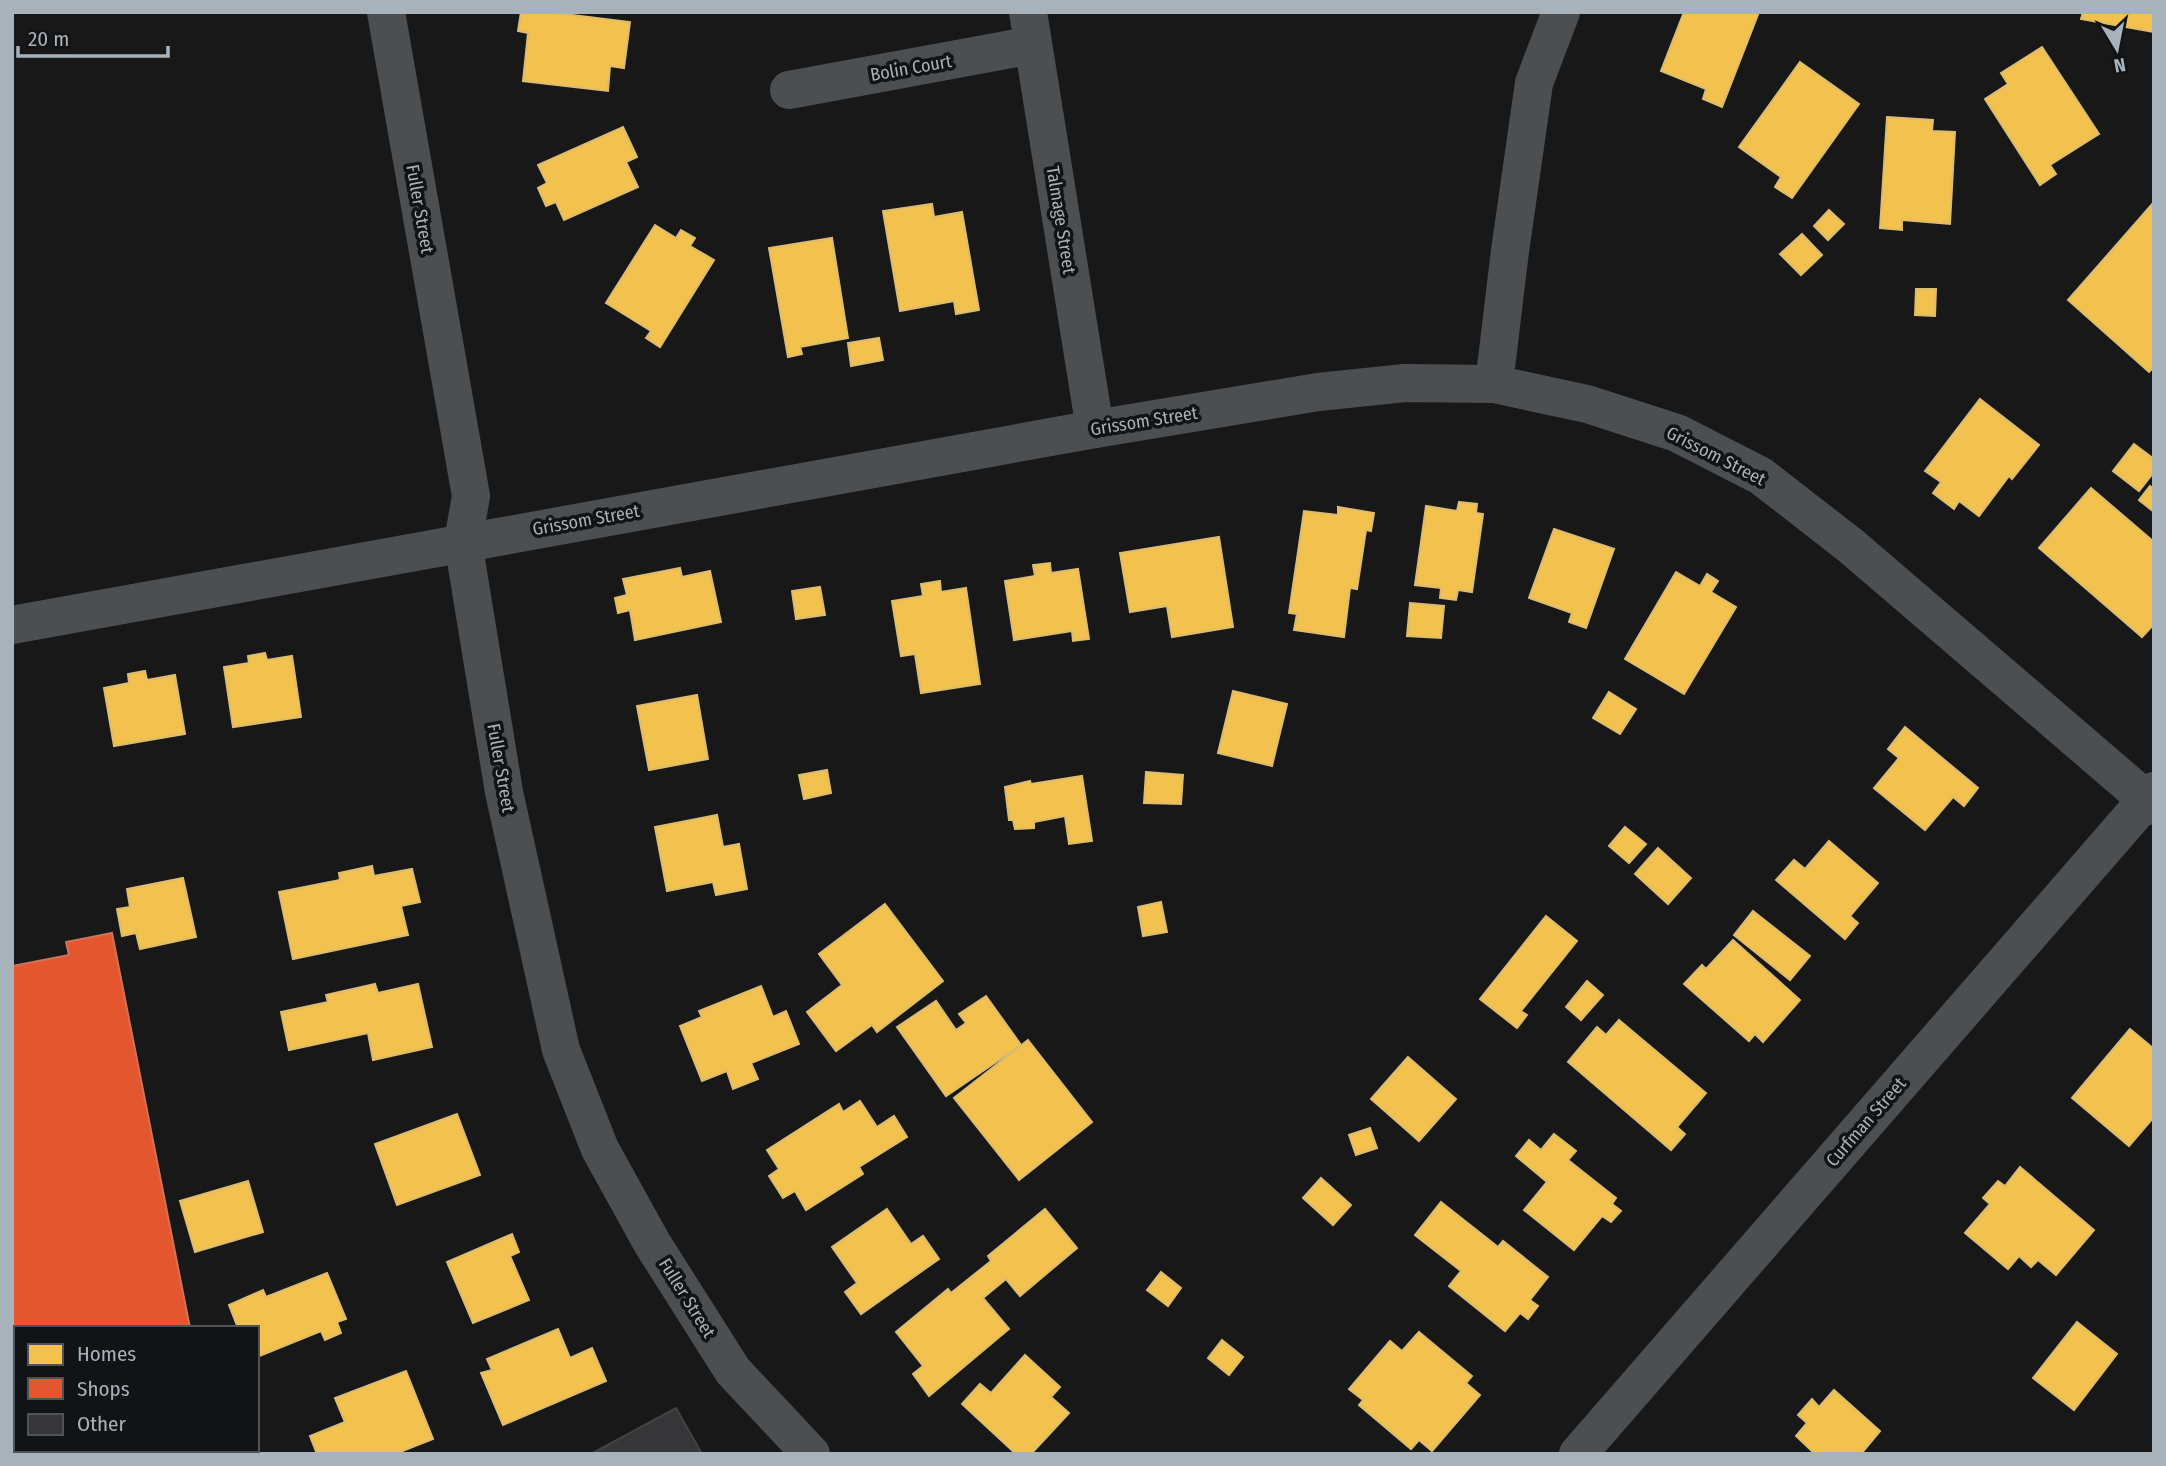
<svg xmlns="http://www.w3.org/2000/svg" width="2166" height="1466" font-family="'Fira Sans Condensed',sans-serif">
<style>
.homes{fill:#f2c14e;stroke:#dcbc6f;stroke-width:2}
.shops{fill:#e4572e;stroke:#d27258;stroke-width:2}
.building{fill:#363638;stroke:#414345;stroke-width:2}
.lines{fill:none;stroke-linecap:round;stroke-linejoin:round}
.street{stroke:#4c4f52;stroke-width:38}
.labels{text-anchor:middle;stroke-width:7;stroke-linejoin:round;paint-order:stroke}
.street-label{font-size:18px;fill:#a8b2bb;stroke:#121315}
</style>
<rect width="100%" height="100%" fill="#181819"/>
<!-- homes -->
<g class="homes">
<polygon points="521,12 548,12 630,22 624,68 610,66 608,91 523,81 528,33 518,31"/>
<polygon points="1684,12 1759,12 1722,107 1703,99 1706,89 1661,71"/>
<polygon points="2083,12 2154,12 2154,32 2081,19"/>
<polygon points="2042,47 2099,134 2050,165 2056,174 2040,185 1985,99 2008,84 2001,73"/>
<polygon points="1800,62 1859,104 1792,198 1775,187 1781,177 1739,147"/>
<polygon points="1887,117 1933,120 1932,131 1955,132 1950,224 1902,220 1902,230 1880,228"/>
<polygon points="623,127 637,157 626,162 638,187 564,220 556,202 546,206 538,188 547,183 538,165"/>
<polygon points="2154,202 2154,367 2149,372 2068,300"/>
<polygon points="932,204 934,217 962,212 979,310 956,314 954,301 900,311 883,211"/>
<polygon points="1829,210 1844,224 1828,240 1814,226"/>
<polygon points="655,225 676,238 681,230 695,238 690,246 714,260 660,347 646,338 651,331 606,303"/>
<polygon points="1802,234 1822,255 1801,275 1780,254"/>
<polygon points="832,238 848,338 800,347 802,354 788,357 769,248"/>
<polygon points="1916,289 1936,289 1935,316 1915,315"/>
<polygon points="879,338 883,360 851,366 848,343"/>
<polygon points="1980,399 2039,445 2012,479 2009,476 1979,516 1959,501 1954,509 1933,493 1941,482 1925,471"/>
<polygon points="2134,444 2154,459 2154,472 2139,491 2113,471"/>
<polygon points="2150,486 2154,489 2154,512 2139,500"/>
<polygon points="2091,488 2154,542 2154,624 2142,637 2039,548"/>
<polygon points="1459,502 1477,504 1476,513 1483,514 1472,592 1458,590 1456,600 1440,598 1441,588 1415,585 1426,506 1457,511"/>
<polygon points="1338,507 1374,513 1371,531 1366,530 1357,589 1350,588 1344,637 1294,630 1297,614 1289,613 1304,511 1338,515"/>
<polygon points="1554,529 1614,549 1586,628 1569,622 1572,613 1529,598"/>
<polygon points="1219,537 1233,627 1172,637 1167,606 1130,612 1120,553"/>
<polygon points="1050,563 1051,573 1078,569 1089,639 1073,641 1072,631 1014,640 1005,581 1035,576 1033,565"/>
<polygon points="680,568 682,577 710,571 721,622 635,640 630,610 618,613 615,598 627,595 623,579"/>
<polygon points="1676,572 1700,586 1707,574 1718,581 1711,592 1736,607 1684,694 1625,659"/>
<polygon points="940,581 941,592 966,588 980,684 921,693 915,654 901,656 892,601 923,596 921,584"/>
<polygon points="820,587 825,615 796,619 792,591"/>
<polygon points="1410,603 1444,606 1441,638 1407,636"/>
<polygon points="265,653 267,660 292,656 301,717 233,727 224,667 249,663 248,656"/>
<polygon points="145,671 147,680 175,675 185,734 114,746 104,688 129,683 128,674"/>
<polygon points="1233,691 1287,704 1272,766 1218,753"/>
<polygon points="1609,692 1636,709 1620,734 1593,718"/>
<polygon points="697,695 708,759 649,770 637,706"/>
<polygon points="1905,727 1978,788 1964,806 1953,797 1925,830 1874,788 1899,758 1888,749"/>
<polygon points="827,770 831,793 804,799 799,775"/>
<polygon points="1146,772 1183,775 1181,804 1144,803"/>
<polygon points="1082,776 1092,841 1069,844 1065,816 1034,822 1034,828 1015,829 1013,820 1009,820 1005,787 1030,781 1031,784"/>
<polygon points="717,815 723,847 739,844 747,889 716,895 713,882 667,891 655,827"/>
<polygon points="1625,827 1646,844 1629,863 1609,846"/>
<polygon points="1829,841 1878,883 1850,916 1858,923 1845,939 1776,880 1794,860 1805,869"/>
<polygon points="1658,848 1691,878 1668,904 1635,874"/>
<polygon points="372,866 374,876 412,869 420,902 401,906 408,935 293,959 279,892 340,880 339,873"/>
<polygon points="183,878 196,937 140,949 136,933 122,936 117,909 130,907 127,889"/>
<polygon points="1161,902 1167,932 1143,936 1138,907"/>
<polygon points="885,904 943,981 877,1032 872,1025 836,1051 807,1012 842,985 819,954"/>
<polygon points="1753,911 1810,956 1790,980 1734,935"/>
<polygon points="1546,916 1577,941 1521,1011 1527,1015 1517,1028 1480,999"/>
<polygon points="1733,940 1800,1000 1763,1042 1755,1034 1749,1041 1684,984 1702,965 1706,969"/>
<polygon points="1587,981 1603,995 1581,1020 1566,1007"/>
<polygon points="375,984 378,993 418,984 432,1047 373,1060 368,1033 289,1050 281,1012 328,1002 326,995"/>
<polygon points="761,986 773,1017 786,1011 799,1044 751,1063 758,1079 733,1089 727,1071 702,1081 680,1026 702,1017 699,1011"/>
<polygon points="986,996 1021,1045 946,1096 897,1027 936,1001 956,1030 966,1023 959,1014"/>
<polygon points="1619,1020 1706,1093 1677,1127 1685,1134 1671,1150 1568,1062 1597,1027 1606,1035"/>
<polygon points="2130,1029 2154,1049 2154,1117 2129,1146 2072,1098"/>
<polygon points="1028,1040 1092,1122 1019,1180 954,1098"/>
<polygon points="1408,1057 1456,1099 1419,1141 1371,1099"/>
<polygon points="860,1101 877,1127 894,1116 907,1137 859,1167 863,1174 806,1210 795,1191 783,1198 769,1176 779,1169 767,1150 839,1104 843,1112"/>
<polygon points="457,1114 480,1175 397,1205 375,1144"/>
<polygon points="1370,1128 1377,1148 1356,1155 1349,1135"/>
<polygon points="1554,1134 1576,1151 1568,1160 1616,1198 1612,1204 1621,1211 1611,1222 1602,1216 1574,1250 1524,1210 1547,1182 1516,1156 1529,1140 1541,1150"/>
<polygon points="2020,1167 2094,1230 2056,1275 2038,1260 2031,1267 2019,1256 2008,1269 1965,1233 1990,1204 1983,1198 1998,1181 2005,1186"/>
<polygon points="1321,1178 1351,1205 1333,1225 1303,1198"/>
<polygon points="248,1181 263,1232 195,1252 180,1201"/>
<polygon points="1441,1202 1498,1247 1503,1241 1548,1277 1530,1300 1538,1306 1528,1319 1520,1313 1505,1331 1449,1286 1461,1271 1415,1235"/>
<polygon points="887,1209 911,1244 923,1236 939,1259 861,1314 845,1292 857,1283 832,1247"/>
<polygon points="1045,1209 1077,1248 1020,1296 1006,1279 983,1298 1009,1329 929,1396 913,1374 923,1366 896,1332 948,1289 951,1293 991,1261 988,1256"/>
<polygon points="512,1234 519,1252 510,1256 529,1300 473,1323 447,1262"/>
<polygon points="1161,1272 1181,1288 1168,1306 1147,1290"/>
<polygon points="327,1273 346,1319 337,1322 341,1333 325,1340 321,1331 257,1357 257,1328 238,1328 229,1305 263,1290 266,1297"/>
<polygon points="2077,1322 2117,1354 2074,1410 2033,1378"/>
<polygon points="558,1329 570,1358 592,1348 606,1381 503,1425 481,1373 492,1370 487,1359"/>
<polygon points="1419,1332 1472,1376 1466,1383 1480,1395 1432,1451 1419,1440 1411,1449 1359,1405 1363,1400 1349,1389 1390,1341 1402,1351"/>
<polygon points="1222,1340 1243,1357 1229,1375 1208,1358"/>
<polygon points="1025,1355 1060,1387 1051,1397 1069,1413 1031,1454 1016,1454 962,1404 980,1384 991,1393"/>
<polygon points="406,1371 433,1439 395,1454 317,1454 310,1436 345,1422 335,1398"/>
<polygon points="1834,1390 1880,1431 1861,1454 1815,1454 1796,1436 1807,1423 1798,1415 1812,1399 1819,1407"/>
</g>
<!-- shops -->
<g class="shops">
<polygon points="112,933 190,1328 16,1328 16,1355 12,1356 12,966 69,955 66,942"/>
<polygon points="75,1450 214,1450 215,1454 75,1454"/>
</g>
<!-- building -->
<polygon class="building" points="676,1408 702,1454 591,1454"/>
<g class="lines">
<!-- street -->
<g class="street">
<polyline points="386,12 471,496 463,542 504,792 561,1050 600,1149 652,1243 733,1371 811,1454"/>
<polyline points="1028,12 1095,429"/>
<polyline points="789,90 1033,45"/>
<polyline points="1494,384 1510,251 1534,83 1561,12"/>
<polyline points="12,625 1095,429 1318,392 1405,383 1494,384 1587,404 1677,433 1761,476 1851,546 2154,806"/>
<polyline points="1578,1454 2154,791"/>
</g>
</g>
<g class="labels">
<!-- street labels -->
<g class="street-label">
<text transform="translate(911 68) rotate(-10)" y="6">Bolin Court</text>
<text transform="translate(420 209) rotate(80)" y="6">Fuller Street</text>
<text transform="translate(1061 220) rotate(81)" y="6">Talmage Street</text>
<text transform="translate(1144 421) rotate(-9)" y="6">Grissom Street</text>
<text transform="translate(1716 456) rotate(27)" y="6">Grissom Street</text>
<text transform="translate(586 520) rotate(-10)" y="6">Grissom Street</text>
<text transform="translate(501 768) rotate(80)" y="6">Fuller Street</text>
<text transform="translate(1866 1122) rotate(-49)" y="6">Curfman Street</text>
<text transform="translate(687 1298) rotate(58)" y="6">Fuller Street</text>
</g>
</g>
<!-- border -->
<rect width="2166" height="1466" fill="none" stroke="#a8b2bb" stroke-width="28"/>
<!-- legend -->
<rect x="14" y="1326" width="245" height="126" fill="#121315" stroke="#4e5357" stroke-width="2"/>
<rect x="28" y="1344" width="35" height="21" fill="#f2c14e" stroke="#4e5357" stroke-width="2"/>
<text x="77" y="1361" font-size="21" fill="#a8b2bb">Homes</text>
<rect x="28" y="1378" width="35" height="21" fill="#e4572e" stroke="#4e5357" stroke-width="2"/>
<text x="77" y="1396" font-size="21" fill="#a8b2bb">Shops</text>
<rect x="28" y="1414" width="35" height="21" fill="#363638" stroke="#4e5357" stroke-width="2"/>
<text x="77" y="1431" font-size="21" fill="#a8b2bb">Other</text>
<!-- north arrow -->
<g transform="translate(2117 49) rotate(170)" stroke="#121315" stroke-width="5" paint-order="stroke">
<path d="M0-5L12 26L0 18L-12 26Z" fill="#a8b2bb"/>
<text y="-10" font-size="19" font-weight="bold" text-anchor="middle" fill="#a8b2bb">N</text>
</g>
<!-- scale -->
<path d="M18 46v10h150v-10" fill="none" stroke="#a8b2bb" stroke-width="3.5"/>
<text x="28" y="46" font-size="21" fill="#a8b2bb" stroke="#121315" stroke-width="5" paint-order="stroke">20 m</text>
</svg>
